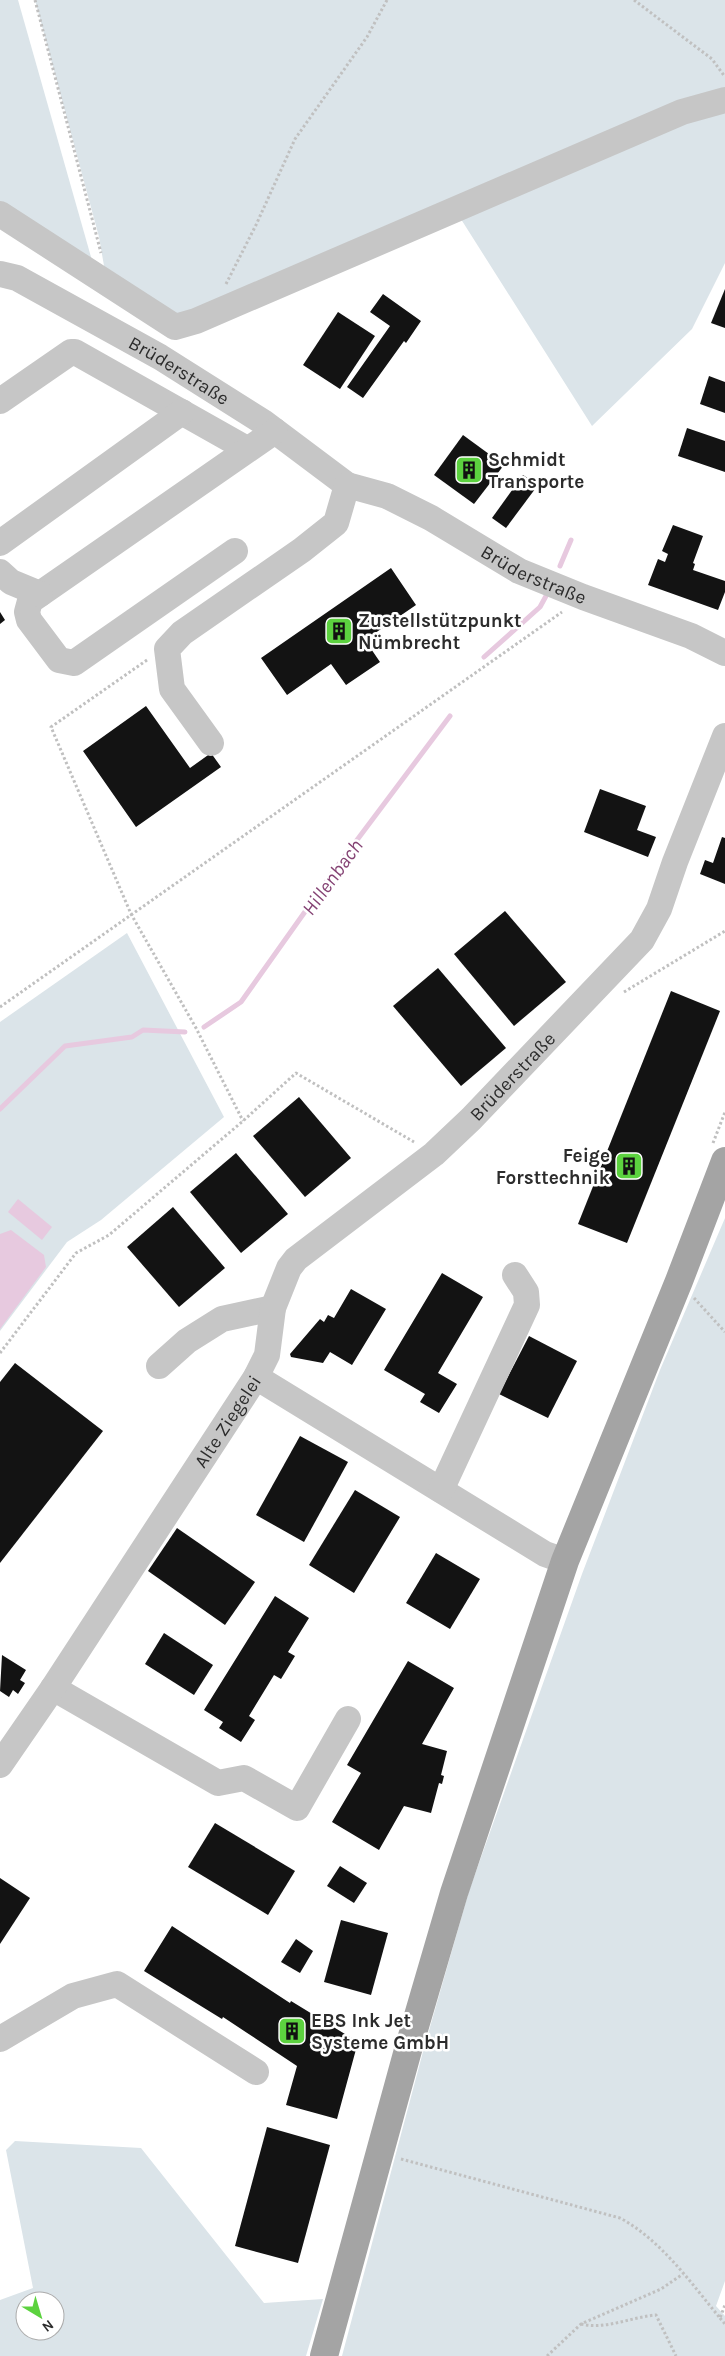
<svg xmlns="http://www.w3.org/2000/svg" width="725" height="2356" font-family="Karla,sans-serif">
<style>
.green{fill:#dbe4e9;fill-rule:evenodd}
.water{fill:#e7c9df}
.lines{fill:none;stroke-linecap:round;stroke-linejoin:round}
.stream{stroke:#e7c9df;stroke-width:5}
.building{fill:#131313}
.path{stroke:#c0c0c0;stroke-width:3;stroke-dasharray:2.5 2.5;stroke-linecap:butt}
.minor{stroke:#c6c6c6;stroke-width:26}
.major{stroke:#a4a4a4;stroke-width:28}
.labels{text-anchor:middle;stroke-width:5;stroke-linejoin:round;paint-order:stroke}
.street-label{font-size:19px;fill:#2c2c2c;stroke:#fff}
.poi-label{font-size:19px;font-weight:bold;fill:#2c2c2c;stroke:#fff;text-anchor:start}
.water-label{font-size:20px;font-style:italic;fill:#854374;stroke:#fff}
</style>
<rect width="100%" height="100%" fill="#fff"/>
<!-- green -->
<g class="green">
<polygon points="0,0 18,0 93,264 0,205"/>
<polygon points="35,0 725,0 725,263 692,329 592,426 459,216 175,327 107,283 99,237"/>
<polygon points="127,933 224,1117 101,1220 67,1242 0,1331 0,1022"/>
<polygon points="725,1218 725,2281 716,2306 725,2316 725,2356 342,2356 424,2048 469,1891 582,1574 660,1370"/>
<path d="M 15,2141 L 141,2148 L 264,2303 L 323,2299 L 306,2356 L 0,2356 L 0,2300 L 33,2288 L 6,2150 ZM 25,2301 L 55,2301 L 55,2331 L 25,2331 Z"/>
</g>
<!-- water -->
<g class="water">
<polygon points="18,1199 52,1227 42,1240 8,1212"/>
<polygon points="11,1230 44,1255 46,1267 0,1329 0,1234"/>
</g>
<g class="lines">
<!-- stream -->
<g class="stream">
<polyline points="560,566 571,540"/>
<polyline points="484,657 540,607 546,596"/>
<polyline points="204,1027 241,1002 336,868 450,716"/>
<polyline points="0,1109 65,1046 132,1037 143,1030 185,1032"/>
</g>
</g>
<!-- building -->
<g class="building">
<polygon points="725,289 725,328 711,323"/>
<polygon points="383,294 421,321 406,343 404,341 363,398 347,387 390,326 370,312"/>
<polygon points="338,312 375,336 340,389 303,365"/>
<polygon points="709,376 725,382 725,413 700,404"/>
<polygon points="687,428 725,441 725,472 678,456"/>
<polygon points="463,435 504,465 474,504 434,475"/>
<polygon points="523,475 538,485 506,528 492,518"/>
<polygon points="673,525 703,536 693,563 695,564 693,570 725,581 725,592 718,610 648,585 658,559 665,562 668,554 662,551"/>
<polygon points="391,568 416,605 365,640 380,662 346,685 331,664 287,695 261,658"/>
<polygon points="0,612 5,620 0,624"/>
<polygon points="146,706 190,768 211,753 221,767 136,827 83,751"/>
<polygon points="600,789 646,806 637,830 656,837 648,857 584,832"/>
<polygon points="722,837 725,838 725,884 700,874 705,860 713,863"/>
<polygon points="505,911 566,982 514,1026 454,954"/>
<polygon points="438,968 506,1048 461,1086 393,1006"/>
<polygon points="671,991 720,1011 627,1243 578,1224"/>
<polygon points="299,1097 351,1158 305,1197 253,1136"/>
<polygon points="236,1153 288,1214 241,1253 190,1192"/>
<polygon points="173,1207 225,1268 179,1307 127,1247"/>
<polygon points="442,1273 483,1297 438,1373 457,1384 439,1413 420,1402 425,1394 384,1370"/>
<polygon points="351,1289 386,1309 352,1365 330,1352 323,1363 291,1357 290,1354 320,1319 324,1322 328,1315 334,1318"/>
<polygon points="529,1336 577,1361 548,1418 499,1394"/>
<polygon points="15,1363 103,1431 0,1563 0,1382"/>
<polygon points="300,1436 348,1462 304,1542 256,1515"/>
<polygon points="355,1490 400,1517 354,1593 309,1565"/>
<polygon points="177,1528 255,1582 225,1625 148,1571"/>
<polygon points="436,1553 480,1579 450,1629 406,1603"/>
<polygon points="275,1596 309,1618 288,1652 295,1656 281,1679 274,1675 249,1716 255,1720 241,1742 219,1728 223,1722 204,1710"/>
<polygon points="164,1633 213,1665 194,1695 145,1664"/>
<polygon points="2,1655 26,1670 20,1680 25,1683 18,1694 13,1690 9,1697 0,1691"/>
<polygon points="408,1661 454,1688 422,1744 447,1751 441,1775 444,1776 442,1784 439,1783 431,1813 404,1806 379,1850 332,1822 361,1773 347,1765"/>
<polygon points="215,1823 295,1871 268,1915 188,1867"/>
<polygon points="340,1866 367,1883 354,1903 327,1886"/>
<polygon points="0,1878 30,1898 0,1944"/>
<polygon points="341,1920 388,1933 371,1995 324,1982"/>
<polygon points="172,1926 290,2003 291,2001 358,2042 337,2119 286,2105 297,2066 223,2017 222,2019 144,1971"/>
<polygon points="296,1939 313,1951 300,1973 281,1962"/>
<polygon points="267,2127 330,2145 298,2263 235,2246"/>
</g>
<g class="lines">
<!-- path -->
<g class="path">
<polyline points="35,0 101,253"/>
<polyline points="634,0 712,59 725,77"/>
<polyline points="226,284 256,225 295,139 367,37 387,0"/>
<polyline points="147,660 51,727 131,914 196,1028 243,1121"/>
<polyline points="624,992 725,931"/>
<polyline points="0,1007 562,612"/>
<polyline points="713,1143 725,1112"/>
<polyline points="694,1298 725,1332"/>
<polyline points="0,1353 76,1253 109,1235 243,1121 296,1073 414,1142"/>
<path d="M 401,2159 L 620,2218 C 661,2240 691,2283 720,2318 L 725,2305"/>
<polyline points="720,2318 725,2324"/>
<path d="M 581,2324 C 606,2330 631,2317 656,2315 L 676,2356"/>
<polyline points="547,2356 581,2324 661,2289 683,2274"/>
</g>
<!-- minor -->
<g class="minor">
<polyline points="0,214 175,327 196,321 682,112 725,100"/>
<path id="s1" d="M 0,274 L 17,278 L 160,357 L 263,422 L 347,485"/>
<polyline points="0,401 71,352 75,352 247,449"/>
<polyline points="0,543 182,412"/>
<polyline points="235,551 74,663 59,660 29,620 27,612 30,601 275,431"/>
<polyline points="0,572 11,582 40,594"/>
<path id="s2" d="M 211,743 L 172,689 L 167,649 L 182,633 L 302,550 L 336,523 L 347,485 L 387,496 L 431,518 L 519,571 L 583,597 L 691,636 L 725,653"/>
<polyline points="159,1366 187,1341 222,1319 273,1308"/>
<polyline points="256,1377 545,1554 565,1561"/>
<polyline points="441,1490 527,1305 526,1292 515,1275"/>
<polyline points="53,1688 218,1783 244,1778 297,1808 348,1719"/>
<path id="s3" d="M 0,1765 L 53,1688 L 256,1377 L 267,1355 L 273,1308 L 289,1268 L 296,1259 L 434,1154 L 471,1119 L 642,940 L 659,909 L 675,862 L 725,736"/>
<polyline points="0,2039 73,1996 117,1984 256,2072"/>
</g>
<!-- major -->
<polyline class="major" points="324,2356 408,2050 454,1893 565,1561 679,1281 725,1161"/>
</g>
<!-- icons -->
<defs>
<g id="building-square" transform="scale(1.4375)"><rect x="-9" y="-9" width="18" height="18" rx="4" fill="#5cd23f" stroke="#fff"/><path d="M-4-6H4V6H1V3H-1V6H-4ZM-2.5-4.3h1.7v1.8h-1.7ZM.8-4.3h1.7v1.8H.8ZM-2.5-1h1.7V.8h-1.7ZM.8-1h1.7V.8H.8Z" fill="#111"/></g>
</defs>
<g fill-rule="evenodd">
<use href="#building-square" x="469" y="470"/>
<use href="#building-square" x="339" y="631"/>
<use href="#building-square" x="629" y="1166"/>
<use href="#building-square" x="292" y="2031"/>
</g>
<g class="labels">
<!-- street labels -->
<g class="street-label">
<text dy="7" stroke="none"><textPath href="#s1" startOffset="204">Brüderstraße</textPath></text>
<text dy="7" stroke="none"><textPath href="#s2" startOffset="566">Brüderstraße</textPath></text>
<text dy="7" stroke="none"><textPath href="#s3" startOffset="875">Brüderstraße</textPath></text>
<text dy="7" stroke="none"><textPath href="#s3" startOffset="412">Alte Ziegelei</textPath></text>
</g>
<!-- poi labels -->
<g class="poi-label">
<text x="488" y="466">Schmidt<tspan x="488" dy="22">Transporte</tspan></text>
<text x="358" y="627">Zustellstützpunkt<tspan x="358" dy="22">Nümbrecht</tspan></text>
<text x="610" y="1162" text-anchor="end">Feige<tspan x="610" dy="22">Forsttechnik</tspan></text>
<text x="311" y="2027">EBS Ink Jet<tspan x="311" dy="22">Systeme GmbH</tspan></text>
</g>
<!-- water labels -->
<g class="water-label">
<text transform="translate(332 877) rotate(-54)" y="7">Hillenbach</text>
</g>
</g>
<!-- north arrow -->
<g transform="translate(40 2316) rotate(142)"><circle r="24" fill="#ffffff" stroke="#ababab"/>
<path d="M0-4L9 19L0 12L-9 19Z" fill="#5cd23f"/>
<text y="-8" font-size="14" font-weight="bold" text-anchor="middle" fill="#2c2c2c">N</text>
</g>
</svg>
